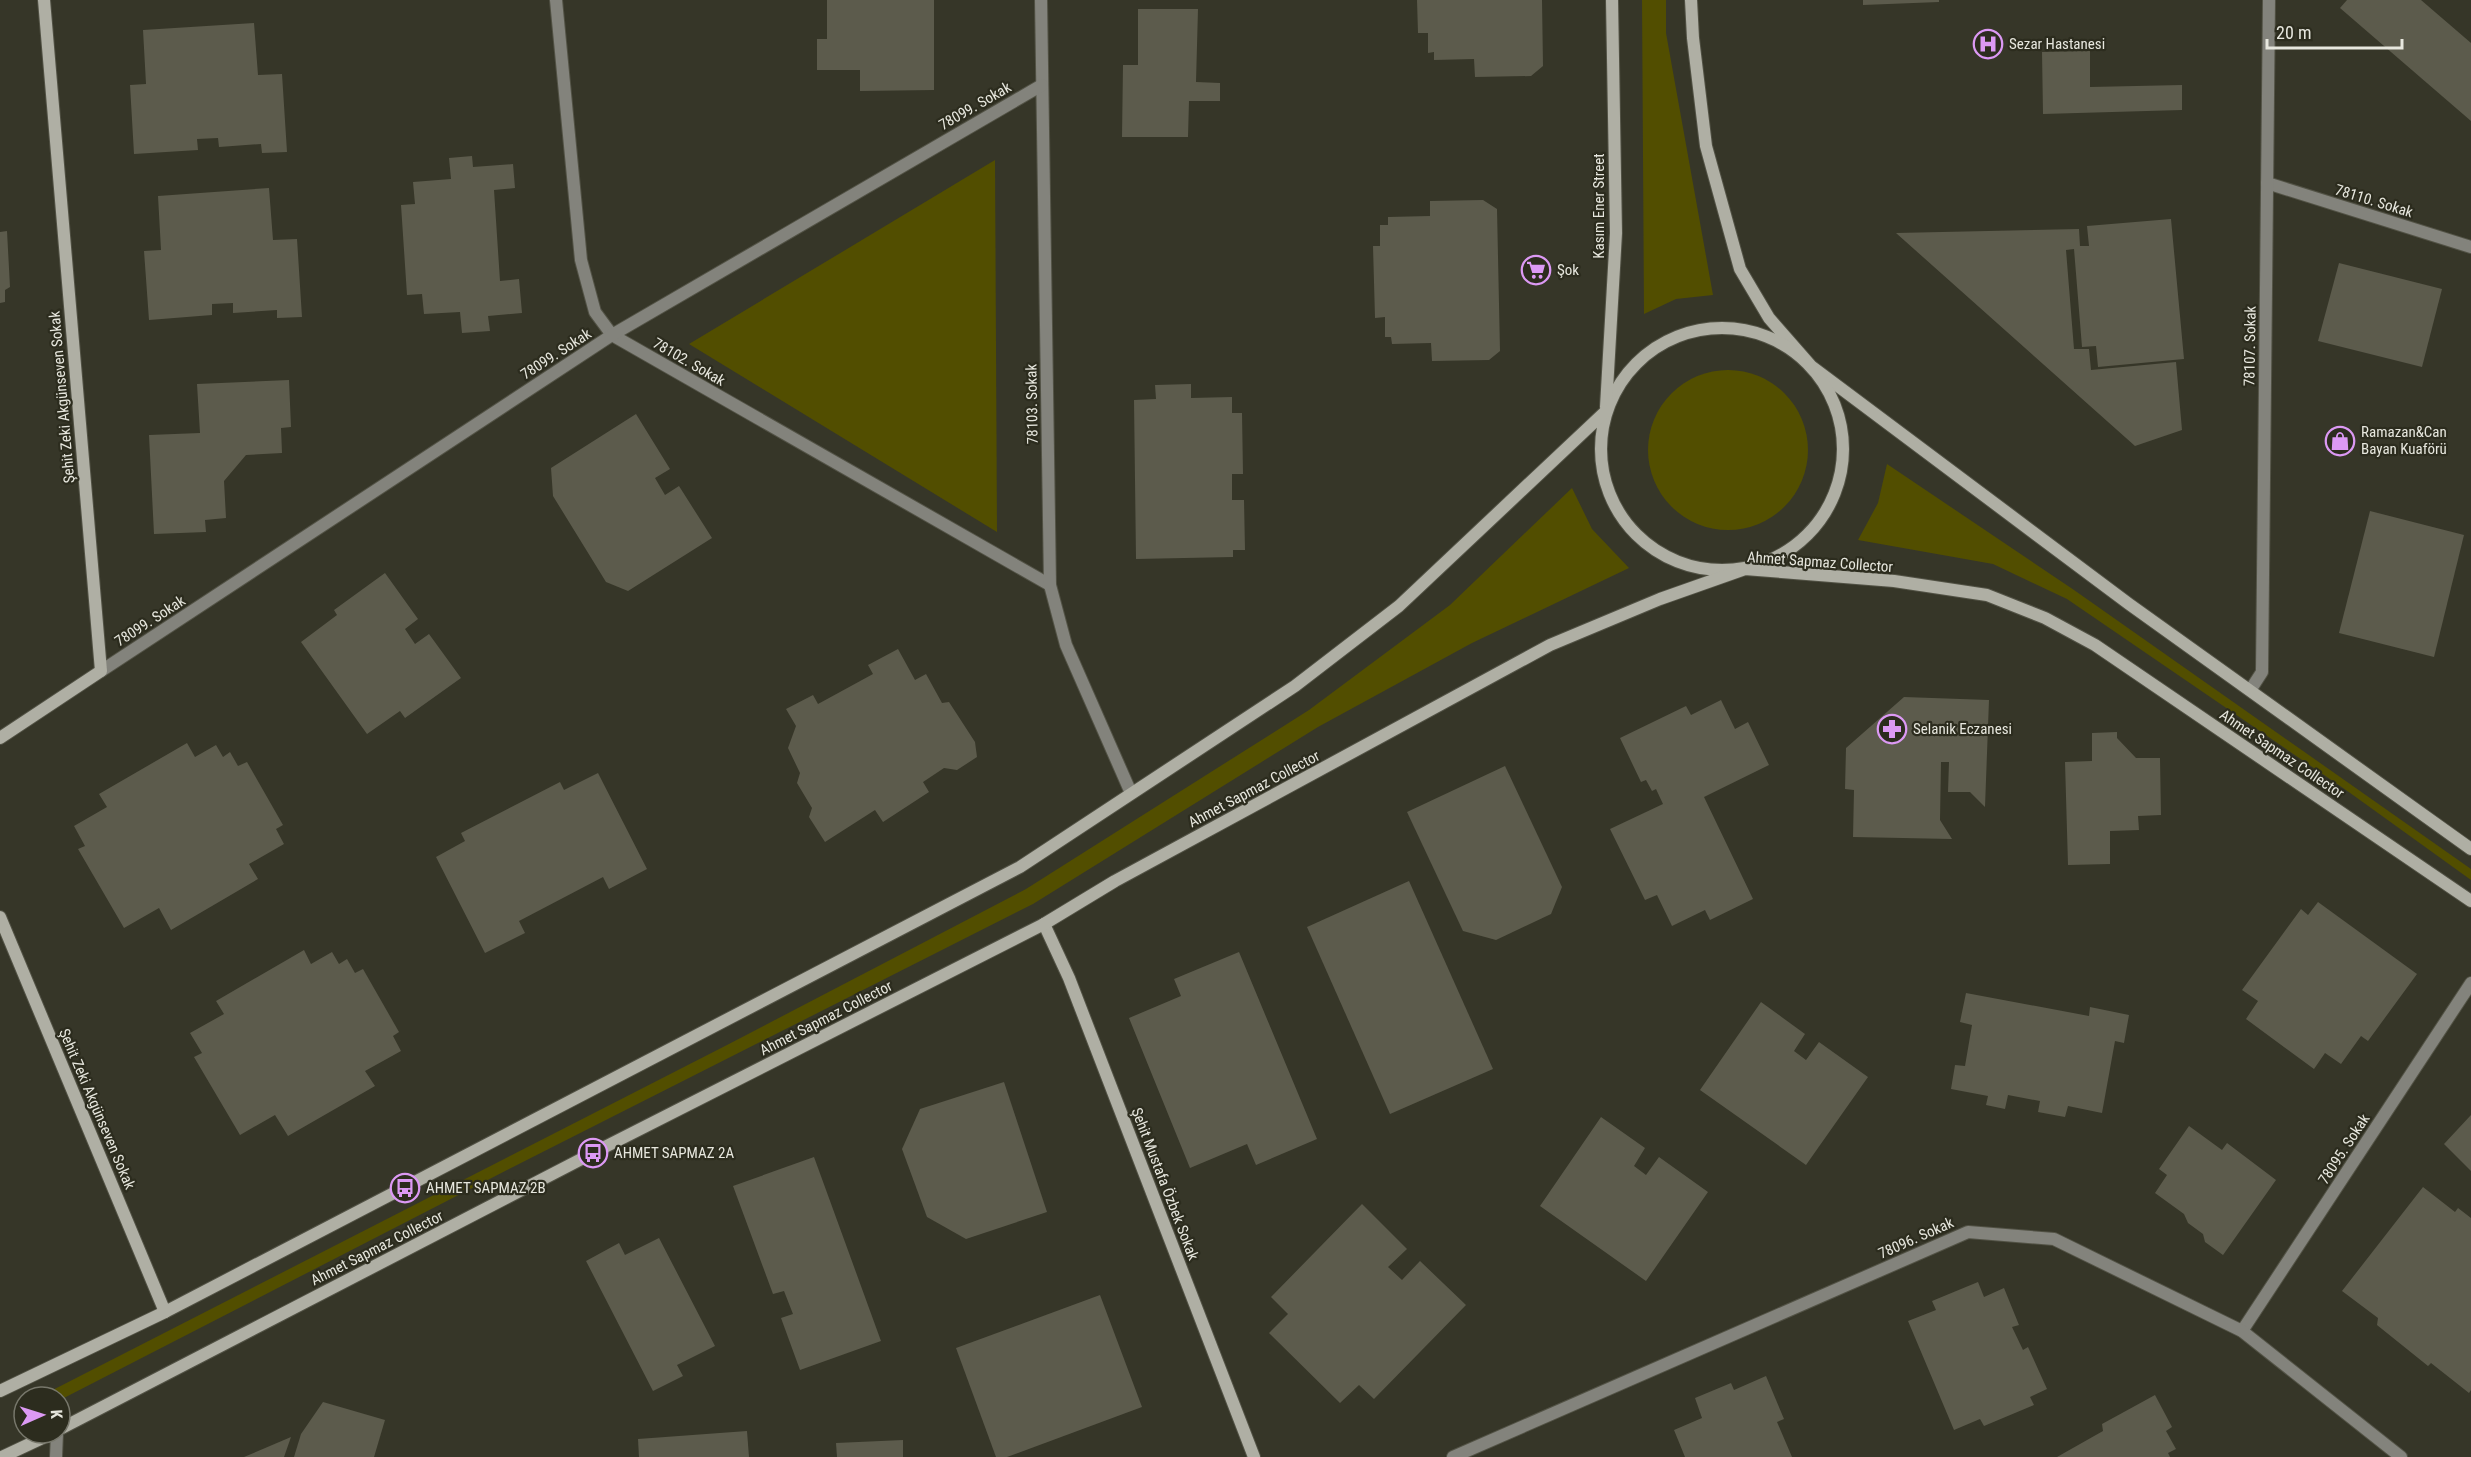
<svg xmlns="http://www.w3.org/2000/svg" width="2471" height="1457" font-family="'Roboto Condensed',sans-serif">
<style>
.green{fill:#524e00}
.building{fill:#5c5b4c}
.lines{fill:none;stroke-linecap:round;stroke-linejoin:round}
.street-casing{stroke:#525245;stroke-width:14}
.secondary-casing{stroke:#525245;stroke-width:14}
.street{stroke:#83837c;stroke-width:12}
.secondary{stroke:#afafa4;stroke-width:12}
.labels{text-anchor:middle;stroke-width:4.5;stroke-linejoin:round;paint-order:stroke}
.poi-label{font-size:15px;fill:#e7e7de;stroke:#2c2c1e;text-anchor:start}
.street-label{font-size:15px;fill:#e7e7de;stroke:#2c2c1e}
</style>
<rect width="100%" height="100%" fill="#363628"/>
<!-- green -->
<g class="green">
<polygon points="1642,0 1666,0 1666,33 1713,295 1676,299 1644,314"/>
<polygon points="995,160 997,532 689,344"/>
<circle cx="1728" cy="450" r="80"/>
<polygon points="1887,464 2074,590 2471,869 2471,880 2346,790 2067,599 1993,564 1858,540 1878,503"/>
<polygon points="1572,488 1592,529 1629,568 1472,643 1318,727 1033,904 515,1166 60,1400 60,1397 39,1397 727,1045 1026,889 1309,710 1450,605"/>
</g>
<!-- building -->
<g class="building">
<polygon points="827,0 934,0 934,90 860,91 860,70 817,70 817,39 827,39"/>
<polygon points="1417,0 1542,0 1543,66 1531,76 1475,77 1474,59 1434,60 1434,52 1428,53 1428,33 1418,33"/>
<polygon points="1863,0 1939,0 1939,2 1863,5"/>
<polygon points="2347,0 2421,0 2471,43 2471,121 2340,8"/>
<polygon points="1138,9 1198,9 1196,82 1220,83 1220,101 1189,101 1188,137 1122,137 1123,65 1138,65"/>
<polygon points="254,23 258,75 282,74 287,152 262,153 261,144 219,147 218,138 197,139 198,150 134,154 130,85 146,84 143,30"/>
<polygon points="2090,51 2090,87 2182,85 2182,110 2043,114 2042,52"/>
<polygon points="472,156 473,167 513,164 515,188 494,190 500,281 519,279 522,313 488,316 490,331 462,333 460,312 424,314 422,294 407,295 401,205 415,204 413,182 451,179 449,158"/>
<polygon points="269,188 273,240 297,239 302,317 277,318 277,310 233,313 233,303 212,304 212,315 149,320 144,251 161,250 158,196"/>
<polygon points="1483,200 1497,209 1500,351 1489,360 1432,361 1431,343 1392,344 1391,337 1385,337 1385,317 1375,318 1373,246 1380,246 1380,225 1388,225 1388,217 1430,216 1430,201"/>
<polygon points="2171,219 2184,359 2098,367 2096,346 2082,347 2074,249 2066,250 2074,349 2089,349 2091,370 2176,362 2182,430 2135,446 1896,233 2079,229 2080,246 2089,246 2087,226"/>
<polygon points="7,231 10,287 5,290 5,302 0,303 0,232"/>
<polygon points="2339,263 2442,289 2422,367 2318,341"/>
<polygon points="289,380 291,427 281,428 282,453 246,455 224,481 226,518 205,520 206,532 154,534 149,435 200,433 197,384"/>
<polygon points="1191,384 1191,398 1232,397 1232,413 1242,413 1243,474 1232,474 1232,500 1244,500 1245,550 1233,550 1233,557 1136,559 1134,400 1156,399 1155,385"/>
<polygon points="636,414 670,469 655,478 665,495 679,486 712,538 628,591 606,582 553,496 551,468"/>
<polygon points="2370,511 2464,535 2434,657 2339,633"/>
<polygon points="385,573 418,619 405,629 415,644 429,634 461,678 405,718 400,711 367,734 301,642 337,615 334,610"/>
<polygon points="898,649 915,680 926,674 942,703 949,702 975,742 977,757 957,770 944,768 923,782 929,792 883,822 875,810 825,842 809,817 812,808 797,783 800,773 788,748 796,726 786,709 813,695 818,704 873,674 868,665"/>
<polygon points="1904,697 1989,700 1985,807 1970,792 1948,792 1949,762 1941,762 1940,820 1952,839 1853,837 1854,790 1845,789 1846,748"/>
<polygon points="1721,700 1735,729 1748,722 1769,765 1704,797 1753,899 1710,920 1705,910 1672,926 1657,895 1645,900 1610,829 1663,804 1656,789 1652,791 1646,780 1641,782 1620,738 1686,706 1691,715"/>
<polygon points="2117,732 2117,738 2136,758 2160,758 2161,815 2138,816 2139,830 2110,831 2110,864 2068,865 2065,762 2092,761 2092,733"/>
<polygon points="187,743 195,757 216,745 223,757 230,752 238,766 247,762 283,825 276,829 284,844 249,864 258,879 171,930 159,908 124,928 78,849 85,846 74,826 107,807 99,794"/>
<polygon points="1505,766 1562,887 1551,914 1496,940 1463,931 1407,812"/>
<polygon points="598,773 647,869 609,889 603,877 519,921 525,933 485,953 436,857 465,841 461,833 560,782 564,790"/>
<polygon points="1409,881 1493,1069 1390,1114 1307,927"/>
<polygon points="2318,902 2417,974 2368,1041 2361,1036 2341,1064 2325,1053 2314,1069 2246,1019 2258,1001 2242,990 2301,909 2308,915"/>
<polygon points="304,950 311,964 332,952 339,964 347,959 355,973 363,969 399,1032 393,1036 401,1051 365,1071 375,1086 288,1136 275,1115 240,1135 194,1057 202,1053 190,1033 224,1014 216,1001"/>
<polygon points="1239,952 1317,1139 1256,1165 1247,1144 1190,1168 1129,1018 1181,996 1174,979"/>
<polygon points="1966,993 2089,1016 2090,1007 2129,1015 2124,1043 2115,1041 2102,1113 2068,1106 2065,1117 2038,1112 2040,1101 2008,1095 2005,1109 1986,1105 1988,1096 1951,1089 1955,1065 1965,1066 1972,1025 1960,1022"/>
<polygon points="1761,1002 1805,1034 1794,1051 1806,1060 1819,1042 1868,1077 1806,1165 1700,1090"/>
<polygon points="1004,1082 1047,1212 966,1239 927,1217 902,1149 920,1109"/>
<polygon points="2471,1115 2471,1171 2444,1144"/>
<polygon points="1601,1117 1645,1148 1634,1166 1646,1175 1659,1157 1708,1192 1646,1281 1540,1206"/>
<polygon points="2189,1126 2222,1150 2227,1143 2276,1180 2223,1255 2205,1242 2203,1234 2188,1223 2184,1214 2155,1193 2167,1175 2159,1169"/>
<polygon points="814,1157 881,1341 800,1370 781,1318 793,1314 784,1291 773,1294 733,1186"/>
<polygon points="2423,1187 2455,1212 2458,1208 2471,1218 2471,1390 2469,1393 2431,1363 2428,1366 2377,1325 2378,1318 2342,1291"/>
<polygon points="1362,1204 1407,1249 1388,1267 1402,1280 1420,1261 1466,1305 1374,1399 1359,1385 1340,1403 1269,1333 1288,1314 1271,1297"/>
<polygon points="659,1238 715,1346 677,1365 683,1376 653,1391 586,1261 619,1243 625,1255"/>
<polygon points="1978,1282 1984,1297 2004,1288 2019,1325 2012,1327 2023,1350 2028,1347 2047,1389 2030,1397 2034,1405 1984,1426 1980,1419 1954,1430 1908,1321 1936,1310 1932,1301"/>
<polygon points="1100,1295 1142,1407 1007,1457 996,1457 956,1348"/>
<polygon points="1766,1376 1784,1419 1777,1422 1792,1457 1685,1457 1674,1430 1702,1418 1695,1398 1731,1383 1734,1390"/>
<polygon points="2155,1395 2172,1427 2166,1431 2176,1449 2168,1453 2170,1457 2057,1457 2103,1431 2102,1424"/>
<polygon points="323,1402 385,1420 374,1457 294,1457 301,1434"/>
<polygon points="747,1431 749,1457 639,1457 638,1439"/>
<polygon points="291,1437 284,1457 244,1457"/>
<polygon points="903,1440 903,1457 837,1457 836,1443"/>
</g>
<g class="lines">
<!-- street casing -->
<g class="street-casing">
<g id="street">
<polyline points="556,0 581,260 595,312 612,335 1050,585"/>
<polyline points="1041,0 1050,585 1066,645 1131,793"/>
<polyline points="2267,183 2471,247"/>
<polyline points="101,671 612,335 1042,85"/>
<polyline points="2251,689 2262,672 2269,0"/>
<polyline points="2242,1331 2471,983"/>
<polyline points="56,1457 57,1433"/>
<polyline points="1453,1457 1968,1232 2054,1239 2242,1331 2401,1457"/>
</g>
</g>
<!-- secondary casing -->
<g class="secondary-casing">
<g id="secondary">
<polyline points="1691,0 1693,38 1706,146 1740,269 1769,318 1811,366 2129,604 2471,849"/>
<circle cx="1722" cy="449" r="121"/>
<polyline points="1606,407 1616,233 1612,0"/>
<polyline points="0,738 101,671 44,0"/>
<polyline points="0,917 165,1312"/>
<polyline points="1044,924 1069,978 1254,1457"/>
<polyline points="0,1391 165,1312 1020,867 1295,686 1399,606 1606,411"/>
<polyline points="60,1429 593,1153 1044,924 1115,881 1550,645 1660,599 1745,569 1894,581 1987,595 2045,618 2095,645 2471,901"/>
<polyline points="2,1457 53,1433"/>
</g>
</g>
<!-- street -->
<use href="#street" class="street"/>
<!-- secondary -->
<use href="#secondary" class="secondary"/>
</g>
<!-- icons -->
<defs>
<g id="hospital-ring" transform="scale(1.5)"><circle r="9.5" fill="#2c2c1e" stroke="#dc99f4" stroke-width="1.5"/><path d="M-5-5h3v3.5h4V-5h3V5h-3V1.5h-4V5h-3Z" fill="#dc99f4"/></g>
<g id="supermarket-ring" transform="scale(1.5)"><circle r="9.5" fill="#2c2c1e" stroke="#dc99f4" stroke-width="1.5"/><path d="M-6-5.5h2.5l.6 2H6L4.5 2H-2.5L-4.4-4H-6ZM-1.5 3.2a1.3 1.3 0 1 0 .1 0ZM3 3.2a1.3 1.3 0 1 0 .1 0Z" fill="#dc99f4"/></g>
<g id="shop-ring" transform="scale(1.5)"><circle r="9.5" fill="#2c2c1e" stroke="#dc99f4" stroke-width="1.5"/><path d="M-5-2.5h2.3a2.7 3.5 0 0 1 5.4 0H5L5.5 6h-11ZM-1.5-2.5h3a1.5 2.3 0 0 0-3 0Z" fill="#dc99f4"/></g>
<g id="pharmacy-ring" transform="scale(1.5)"><circle r="9.5" fill="#2c2c1e" stroke="#dc99f4" stroke-width="1.5"/><path d="M-2-6h4v4h4v4h-4v4h-4v-4h-4v-4h4Z" fill="#dc99f4"/></g>
<g id="bus-ring" transform="scale(1.5)"><circle r="9.5" fill="#2c2c1e" stroke="#dc99f4" stroke-width="1.5"/><path d="M-5-6H5V4H4V6H2V4H-2V6H-4V4H-5ZM-3.5-4V0h7V-4ZM-3.5 1.2v1.5H-2V1.2ZM2 1.2v1.5H3.5V1.2Z" fill="#dc99f4"/></g>
</defs>
<g fill-rule="evenodd">
<use href="#hospital-ring" x="1988" y="44"/>
<use href="#supermarket-ring" x="1536" y="270"/>
<use href="#shop-ring" x="2340" y="441"/>
<use href="#pharmacy-ring" x="1892" y="729"/>
<use href="#bus-ring" x="593" y="1153"/>
<use href="#bus-ring" x="405" y="1188"/>
</g>
<g class="labels">
<!-- poi labels -->
<g class="poi-label">
<text x="2009" y="49">Sezar Hastanesi</text>
<text x="1557" y="275">Şok</text>
<text x="2361" y="437">Ramazan&amp;Can<tspan x="2361" dy="17">Bayan Kuaförü</tspan></text>
<text x="1913" y="734">Selanik Eczanesi</text>
<text x="614" y="1158">AHMET SAPMAZ 2A</text>
<text x="426" y="1193">AHMET SAPMAZ 2B</text>
</g>
<!-- street labels -->
<g class="street-label">
<text transform="translate(975 106) rotate(-30)" y="5">78099. Sokak</text>
<text transform="translate(2374 201) rotate(17)" y="5">78110. Sokak</text>
<text transform="translate(1599 206) rotate(-90)" y="5">Kasım Ener Street</text>
<text transform="translate(2250 346) rotate(-89)" y="5">78107. Sokak</text>
<text transform="translate(556 354) rotate(-33)" y="5">78099. Sokak</text>
<text transform="translate(689 362) rotate(30)" y="5">78102. Sokak</text>
<text transform="translate(62 397) rotate(-95)" y="5">Şehit Zeki Akgünseven Sokak</text>
<text transform="translate(1032 404) rotate(-91)" y="5">78103. Sokak</text>
<text transform="translate(1820 562) rotate(4)" y="5">Ahmet Sapmaz Collector</text>
<text transform="translate(150 621) rotate(-33)" y="5">78099. Sokak</text>
<text transform="translate(2282 754) rotate(34)" y="5">Ahmet Sapmaz Collector</text>
<text transform="translate(1254 789) rotate(-28)" y="5">Ahmet Sapmaz Collector</text>
<text transform="translate(826 1018) rotate(-27)" y="5">Ahmet Sapmaz Collector</text>
<text transform="translate(97 1109) rotate(67)" y="5">Şehit Zeki Akgünseven Sokak</text>
<text transform="translate(2344 1149) rotate(-57)" y="5">78095. Sokak</text>
<text transform="translate(1165 1184) rotate(69)" y="5">Şehit Mustafa Özbek Sokak</text>
<text transform="translate(1916 1238) rotate(-24)" y="5">78096. Sokak</text>
<text transform="translate(377 1248) rotate(-27)" y="5">Ahmet Sapmaz Collector</text>
</g>
</g>
<!-- north arrow -->
<g transform="translate(42 1415) rotate(87)"><circle r="28" fill="#2c2c1e" stroke="#77776b" stroke-width="1.5"/>
<path d="M0-4.5L10 22L0 15L-10 22Z" fill="#dc99f4"/>
<text y="-9" font-size="16" font-weight="bold" text-anchor="middle" fill="#e7e7de">K</text>
</g>
<!-- scale -->
<path d="M2267 39v9h135v-9" fill="none" stroke="#e7e7de" stroke-width="3"/>
<text x="2276" y="39" font-size="18" fill="#e7e7de" stroke="#2c2c1e" stroke-width="4.5" paint-order="stroke">20 m</text>
</svg>
